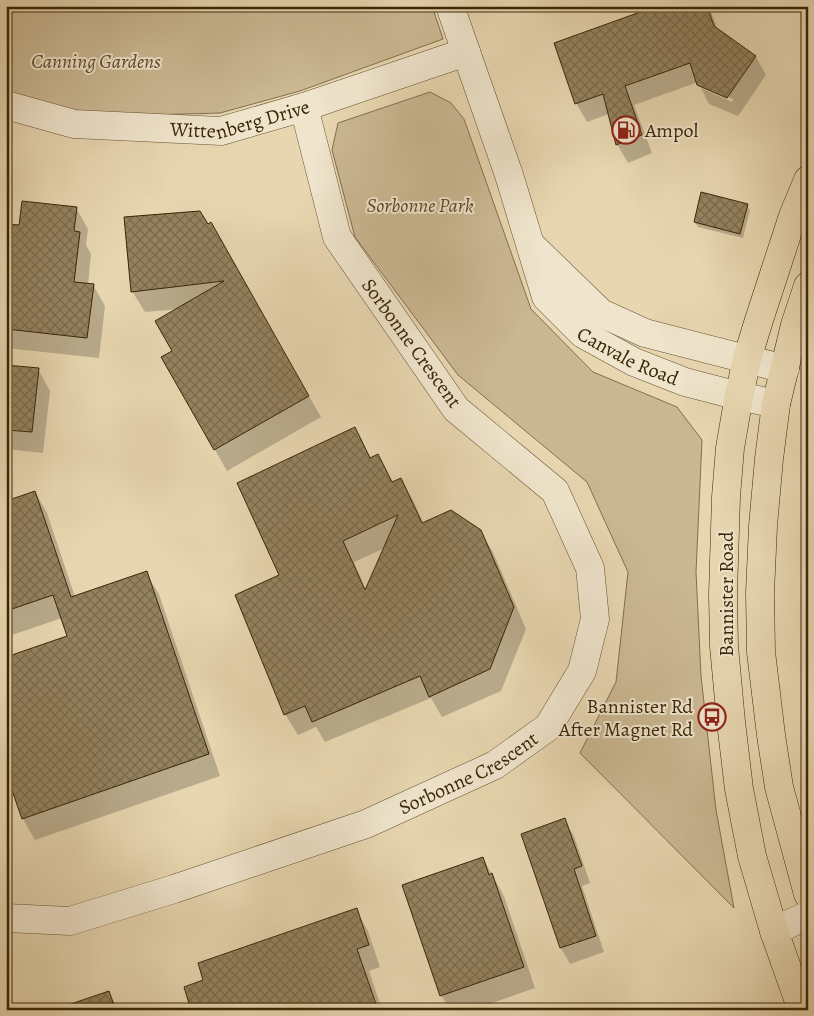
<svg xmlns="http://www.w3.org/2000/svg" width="814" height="1016" font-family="Alegreya,serif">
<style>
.park{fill:#cab893;stroke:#826f4d}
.shadow{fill:#0003;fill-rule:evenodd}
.building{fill:url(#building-cross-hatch);stroke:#3a2607;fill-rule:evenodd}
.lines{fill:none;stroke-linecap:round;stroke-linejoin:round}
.minor-casing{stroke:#655231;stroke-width:29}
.major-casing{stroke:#3a2607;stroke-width:29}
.minor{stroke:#efe4cc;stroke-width:28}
.major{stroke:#e7d6b0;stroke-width:28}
.labels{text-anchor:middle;stroke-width:4;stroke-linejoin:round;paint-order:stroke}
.park-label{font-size:20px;font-style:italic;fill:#5e4a2a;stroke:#efe4cc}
.street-label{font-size:20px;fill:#3a2607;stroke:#efe4cc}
.poi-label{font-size:20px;fill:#3a2607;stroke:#efe4cc;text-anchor:start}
</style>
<defs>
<pattern id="building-cross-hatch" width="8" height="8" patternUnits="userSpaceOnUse" patternTransform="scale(1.25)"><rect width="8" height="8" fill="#94825f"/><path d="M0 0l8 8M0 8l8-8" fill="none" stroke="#7a6a4c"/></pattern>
</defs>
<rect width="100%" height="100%" fill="#e7d6b0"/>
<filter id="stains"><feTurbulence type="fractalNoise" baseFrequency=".004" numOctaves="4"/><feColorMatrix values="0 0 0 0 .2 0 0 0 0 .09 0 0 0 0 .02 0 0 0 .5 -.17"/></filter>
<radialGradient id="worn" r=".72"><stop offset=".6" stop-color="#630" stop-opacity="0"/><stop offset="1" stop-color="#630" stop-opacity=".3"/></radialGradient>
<!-- park -->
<g class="park">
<polygon points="6,6 432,6 443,39 300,91 220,113 76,117 6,91"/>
<polygon points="430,92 451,103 464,119 531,309 593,372 677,407 702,440 696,572 701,676 716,810 734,908 580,753 616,682 628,572 587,482 458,375 355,237 332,150 338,123"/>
</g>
<!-- shadow -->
<g class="shadow">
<path d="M 661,6 L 709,6 L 718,30 L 756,57 L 766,75 L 738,116 L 709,104 L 698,82 L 634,105 L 652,153 L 628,163 L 617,144 L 609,114 L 587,122 L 576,103 ZM 701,86 L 733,99 L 732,102 L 701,88 Z"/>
<polygon points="747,205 750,210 743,238 698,227 695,222"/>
<polygon points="76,208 88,229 86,245 91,254 88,285 93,285 105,306 99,358 6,348 6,225 21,227"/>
<polygon points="210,224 321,417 227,471 163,358 174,351 179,309 145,312 132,291"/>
<polygon points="6,366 38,369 50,391 43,453 6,449"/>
<path d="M 355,429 L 371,458 L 378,455 L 393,483 L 401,479 L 413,500 L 424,524 L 480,531 L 493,552 L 526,629 L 501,691 L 442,717 L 431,698 L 325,742 L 316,727 L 298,735 L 285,714 L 281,575 ZM 385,548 L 366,590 L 354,562 Z"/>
<polygon points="35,492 47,513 75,597 146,573 159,594 220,776 35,840 23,819 6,769 68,637 62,618 6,637 6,502"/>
<polygon points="564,820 574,836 590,883 582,886 604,952 570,964 561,948 522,835"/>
<polygon points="483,858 504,896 535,988 472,1010 450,1010 441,995"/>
<polygon points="356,910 368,931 380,967 369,971 382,1010 193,1010"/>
<polygon points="108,992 118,1010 59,1010"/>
</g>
<!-- building -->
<g class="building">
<polygon points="657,6 707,6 714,26 756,56 727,98 697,85 690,63 625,86 642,135 616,145 603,94 575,104 554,43"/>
<polygon points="701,192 748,204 740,234 694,222"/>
<polygon points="22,201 77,207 74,231 80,232 74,282 94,284 87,338 6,329 6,224 19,225"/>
<polygon points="200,211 208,224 211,222 309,396 214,450 161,357 172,351 155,321 224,281 131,292 124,217"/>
<polygon points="6,365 39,368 32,432 6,430"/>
<path d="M 355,427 L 370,458 L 378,454 L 392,482 L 401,478 L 422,523 L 451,510 L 481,530 L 514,607 L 490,669 L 429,697 L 420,676 L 312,722 L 305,706 L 284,715 L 235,595 L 279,575 L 237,483 ZM 398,515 L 365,590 L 343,541 Z"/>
<polygon points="35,491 71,597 147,571 209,754 22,819 6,773 6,657 67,636 53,595 6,611 6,501"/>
<polygon points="565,818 582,866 574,869 596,936 560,948 521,834"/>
<polygon points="483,857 489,875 492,873 524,967 440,996 402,885"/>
<polygon points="357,908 369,945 357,949 378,1010 191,1010 184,987 203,980 198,963"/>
<polygon points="109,991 116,1010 63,1010 62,1007"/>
</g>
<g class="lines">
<!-- minor casing -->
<g class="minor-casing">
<g id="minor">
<path id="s1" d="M 450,6 L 509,175 L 546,297 L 583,334 L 634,362 L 685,382 L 739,396 L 776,404"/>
<path id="s2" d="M 6,105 L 74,124 L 221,131 L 304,107 L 466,52"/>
<polyline points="533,247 601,313 645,333 785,369"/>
<path id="s3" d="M 6,918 L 70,921 L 174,889 L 366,824 L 495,765 L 548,727 L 582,671 L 595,619 L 590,568 L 555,491 L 456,409 L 337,237 L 304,107"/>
<polyline points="774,931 808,915"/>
</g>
</g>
<!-- major casing -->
<g class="major-casing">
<g id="major">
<polyline points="808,286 795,325 776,404 769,459 763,526 760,593 761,652 771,735 779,787 808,894"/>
<polyline points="802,1010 774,931 752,856 739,789 731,722 724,646 723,594 726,497 730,448 739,396 747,359 759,320 793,216 808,180"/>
</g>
</g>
<!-- minor -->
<use href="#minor" class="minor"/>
<!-- major -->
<use href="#major" class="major"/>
</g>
<!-- icons -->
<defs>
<g id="fuel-ring" transform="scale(1.4375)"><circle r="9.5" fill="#efe4cc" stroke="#8f2418" stroke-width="1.5"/><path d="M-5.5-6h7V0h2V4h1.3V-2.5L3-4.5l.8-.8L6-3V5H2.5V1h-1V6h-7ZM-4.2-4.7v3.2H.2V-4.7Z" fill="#8f2418"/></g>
<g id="bus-ring" transform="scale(1.4375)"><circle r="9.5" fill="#efe4cc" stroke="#8f2418" stroke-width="1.5"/><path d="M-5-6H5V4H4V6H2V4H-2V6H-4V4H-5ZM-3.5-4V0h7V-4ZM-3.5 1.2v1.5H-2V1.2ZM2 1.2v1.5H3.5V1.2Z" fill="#8f2418"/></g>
</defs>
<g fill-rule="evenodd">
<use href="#fuel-ring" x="626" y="130"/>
<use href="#bus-ring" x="712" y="717"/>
</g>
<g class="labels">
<!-- park labels -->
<g class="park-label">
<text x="96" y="68">Canning Gardens</text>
<text x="420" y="212">Sorbonne Park</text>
</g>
<!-- street labels -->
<g class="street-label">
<text dy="7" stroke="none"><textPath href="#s2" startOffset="238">Wittenberg Drive</textPath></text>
<text transform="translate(412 343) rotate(54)" y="7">Sorbonne Crescent</text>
<text dy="7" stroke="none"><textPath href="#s1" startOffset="409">Canvale Road</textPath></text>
<text transform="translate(726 594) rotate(-90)" y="7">Bannister Road</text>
<text dy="7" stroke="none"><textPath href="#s3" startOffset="490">Sorbonne Crescent</textPath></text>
</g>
<!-- poi labels -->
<g class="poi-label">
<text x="645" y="137">Ampol</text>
<text x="693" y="713" text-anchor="end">Bannister Rd<tspan x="693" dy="23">After Magnet Rd</tspan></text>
</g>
</g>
<!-- margin -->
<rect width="814" height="1016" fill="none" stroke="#e7d6b0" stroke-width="25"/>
<rect x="8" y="8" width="799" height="1001" fill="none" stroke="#3a2607" stroke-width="2.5"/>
<rect x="12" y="12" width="789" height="991" fill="none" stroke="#3a2607"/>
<rect width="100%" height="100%" filter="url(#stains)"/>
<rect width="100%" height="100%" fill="url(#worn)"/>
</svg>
